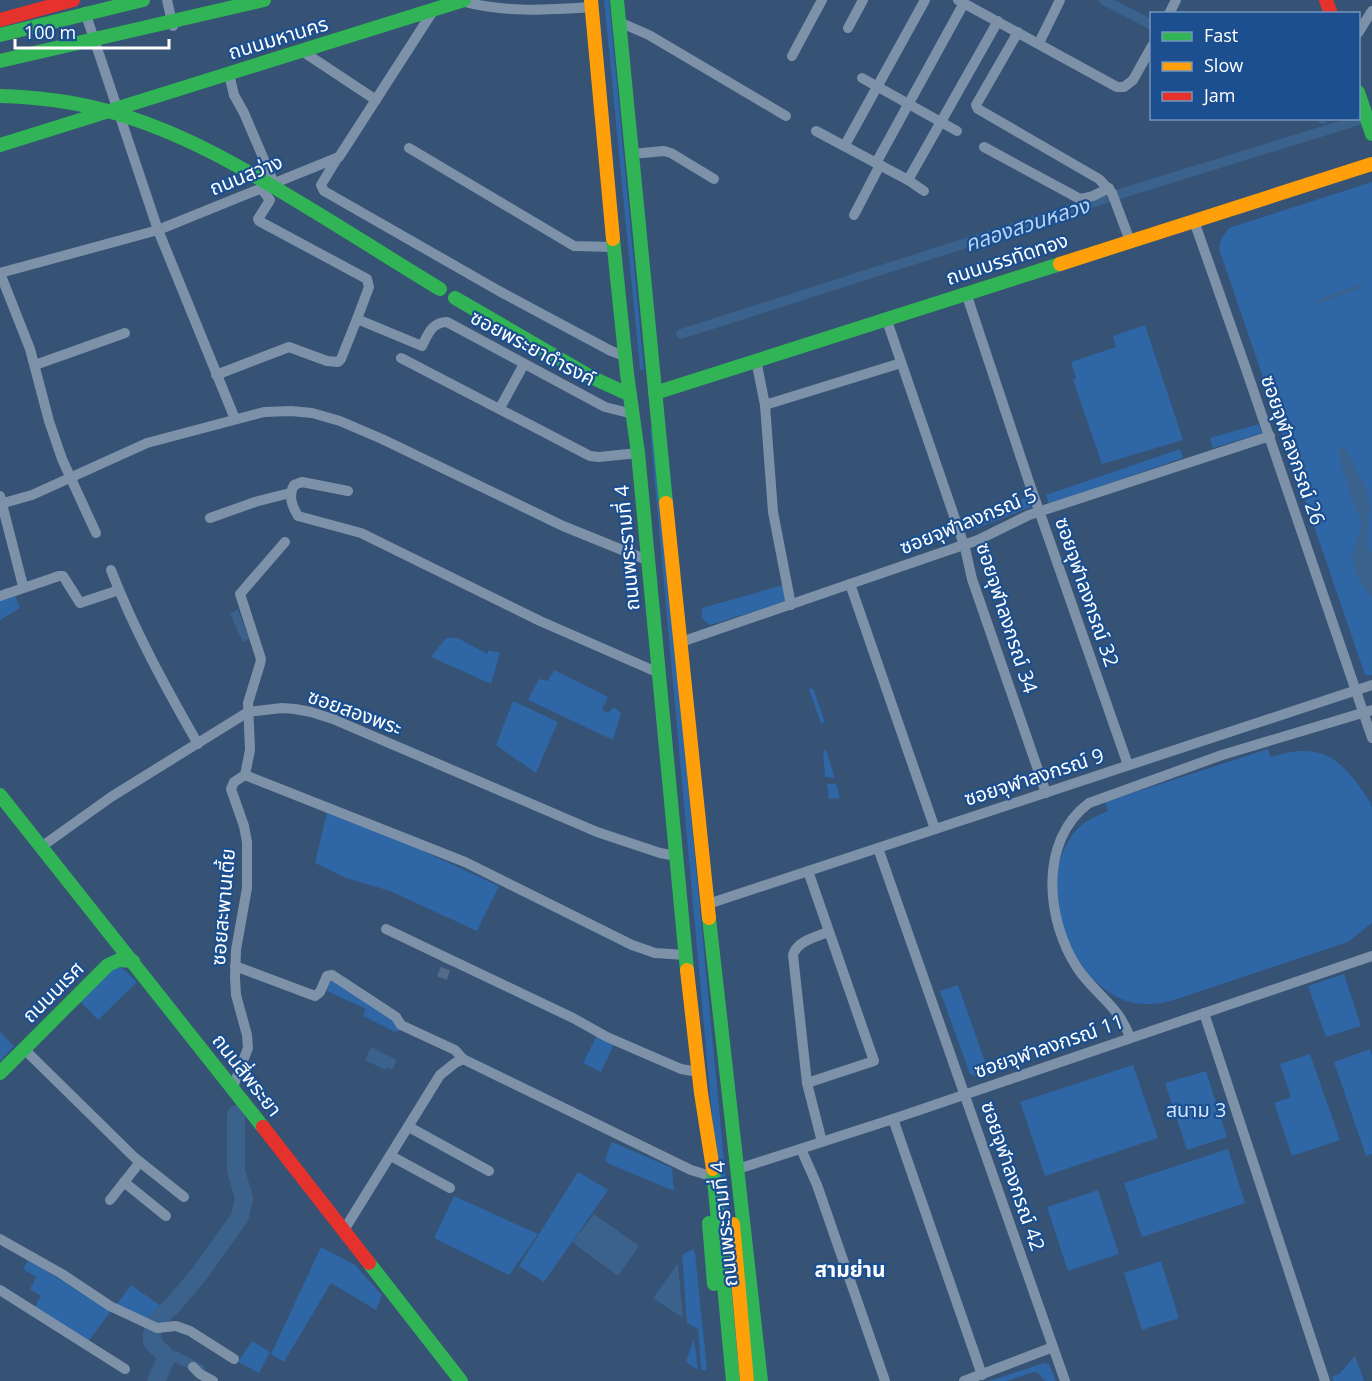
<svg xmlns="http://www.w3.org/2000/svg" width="1372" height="1381" font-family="'Open Sans','Noto Sans Thai',sans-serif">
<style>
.green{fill:#2f66a5}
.water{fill:#3b618d}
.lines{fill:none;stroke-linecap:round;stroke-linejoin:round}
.stream{stroke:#3b618d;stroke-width:3}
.canal{stroke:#3b618d;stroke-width:10}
.river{stroke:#3b618d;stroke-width:18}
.street-tunnel{stroke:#546c89;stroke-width:10;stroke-dasharray:10 5;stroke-linecap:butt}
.street{stroke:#7d92a8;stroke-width:10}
.fast{stroke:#30b455;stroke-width:14}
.slow{stroke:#ff9f0a;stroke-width:14}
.jam{stroke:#e5322d;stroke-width:14}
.labels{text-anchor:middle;stroke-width:4.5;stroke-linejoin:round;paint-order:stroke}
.street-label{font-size:20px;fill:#fff;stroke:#1b4f8f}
.park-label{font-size:20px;fill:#cfe3fa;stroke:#1b4f8f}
.water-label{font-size:21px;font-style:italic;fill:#b5d3f5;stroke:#1b4f8f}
.neighbourhood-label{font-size:21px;font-weight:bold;fill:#fff;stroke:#1b4f8f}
</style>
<rect width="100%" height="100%" fill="#365274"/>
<!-- green -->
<g class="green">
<polygon points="604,0 609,0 644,370 640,370"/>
<polygon points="1372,182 1372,675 1365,675 1219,249 1221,239 1229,228"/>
<polygon points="1145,325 1183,440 1102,464 1073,380 1076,378 1071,362 1116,347 1113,336"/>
<polygon points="1259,424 1262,433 1213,448 1210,438"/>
<polygon points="650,429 654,429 731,1233 736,1381"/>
<polygon points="1180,449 1183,458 1049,504 1046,495"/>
<polygon points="1027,497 1031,507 972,530 968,520"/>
<polygon points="783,585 787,601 710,625 702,618 702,608"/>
<polygon points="14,593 20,608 0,620 0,599"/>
<polygon points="446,638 458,638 487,654 489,650 500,653 491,684 431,657"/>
<polygon points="554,670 608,697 602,709 608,713 614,707 621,713 613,740 528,700 539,679 548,681"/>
<polygon points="813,688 825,722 821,724 809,689"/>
<polygon points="513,701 558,722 536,773 496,745"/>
<path d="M 1268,749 L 1271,757 C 1325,740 1342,760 1370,802 L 1372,808 L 1372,923 L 1348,942 L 1171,1001 C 1155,1005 1137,1006 1121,999 C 1068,975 1036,886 1071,837 C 1080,823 1093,817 1108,811 L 1105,802 Z"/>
<polygon points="826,750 835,778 825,777 823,751"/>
<polygon points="827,784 836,784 840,798 829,799"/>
<polygon points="327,812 419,849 499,886 477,931 390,891 346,878 315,863"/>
<polygon points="115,967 122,968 137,982 98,1020 80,1001"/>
<polygon points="1344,974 1361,1026 1326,1037 1308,986"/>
<polygon points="331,979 394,1021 400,1030 395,1032 363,1016 366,1009 329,992 326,990"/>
<polygon points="958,985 990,1076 980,1078 970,1074 940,991"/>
<polygon points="0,1032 14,1046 0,1061"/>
<polygon points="597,1035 614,1044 601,1072 583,1063"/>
<polygon points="1370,1049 1372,1056 1372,1154 1366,1156 1334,1062"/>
<polygon points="1310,1054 1340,1140 1292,1156 1274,1103 1291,1097 1280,1064"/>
<polygon points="1133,1065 1158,1138 1045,1176 1020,1102"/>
<polygon points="1206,1071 1227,1137 1187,1150 1165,1083"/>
<polygon points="612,1142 672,1168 674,1191 607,1163 605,1159"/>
<polygon points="1228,1149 1245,1203 1142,1237 1124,1183"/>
<polygon points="578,1172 608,1190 544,1282 519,1266"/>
<polygon points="1098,1190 1119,1254 1068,1271 1047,1207"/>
<polygon points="454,1196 538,1234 509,1275 434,1238"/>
<polygon points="321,1247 355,1265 382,1295 376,1310 331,1283 284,1362 271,1354"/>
<polygon points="693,1249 695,1253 707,1370 701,1370 698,1329 687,1323 682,1255"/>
<polygon points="28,1260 111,1311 88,1342 35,1307 41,1296 30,1289 36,1277 23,1269"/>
<polygon points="1161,1261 1179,1318 1142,1330 1124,1273"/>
<polygon points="131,1285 165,1309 154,1322 115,1307"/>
<polygon points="694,1338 698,1370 686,1362"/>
<polygon points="252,1341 270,1352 259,1373 238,1362"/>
<polygon points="1355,1356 1364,1381 1333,1381 1332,1377 1339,1374"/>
<polygon points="1044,1363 1049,1364 1056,1381 1045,1381 1038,1373 1033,1372 1007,1381 989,1381"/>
</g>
<!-- water -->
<g class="water">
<path d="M 1341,447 L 1344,447 L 1365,486 L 1370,503 L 1367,537 L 1368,546 L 1372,554 L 1372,598 C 1355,577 1347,562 1358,536 C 1360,531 1360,527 1362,522 L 1352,501 L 1338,452 Z"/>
<polygon points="238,609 249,639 243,642 230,614"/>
<polygon points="371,1047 397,1060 392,1070 386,1067 385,1070 365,1060"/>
<polygon points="594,1214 639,1246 618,1276 572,1242"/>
<polygon points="678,1263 683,1318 653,1298"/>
</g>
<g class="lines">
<!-- stream -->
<polyline class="stream" points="1317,302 1361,286"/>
<!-- canal -->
<g class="canal">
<polyline points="1104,0 1152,25"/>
<polyline points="1322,118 1322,119"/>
<polyline points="681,334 1113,196 1372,116"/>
<polyline points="174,1356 200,1369"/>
</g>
<!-- river -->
<polyline class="river" points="156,1381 167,1357 152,1342 152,1334 157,1320 173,1305 200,1273 240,1217 244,1198 236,1171 236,1114"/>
<!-- street-tunnel -->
<polyline class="street-tunnel" points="442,978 449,958"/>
<!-- street -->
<g class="street">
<polyline points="167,0 173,26"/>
<polyline points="958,0 1117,87 1124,87 1133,80 1152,46"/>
<path d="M 461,1 C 504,13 548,10 592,7"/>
<polyline points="85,12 158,230 235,419"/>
<polyline points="1169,14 1176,0"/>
<polyline points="619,22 649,35 786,116"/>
<polyline points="848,28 863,0"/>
<polyline points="1018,32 976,105 978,109 1099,179 1112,193 1130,241"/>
<polyline points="1358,33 1372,11"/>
<polyline points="1039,43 1060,0"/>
<polyline points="302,51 376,100"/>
<polyline points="792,56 822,0"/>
<polyline points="229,74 234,95 244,113 274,183"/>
<polyline points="862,78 957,131"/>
<polyline points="816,131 908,180 924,191"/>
<polyline points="845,145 925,0"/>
<polyline points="984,147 1080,199 1093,196 1109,188"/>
<polyline points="409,148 574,246 614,247"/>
<polyline points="632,154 664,151 671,153 714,179"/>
<polyline points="338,157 321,185 324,191 499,291 611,351 625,356"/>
<polyline points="876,163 964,3"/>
<polyline points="908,180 998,21"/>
<polyline points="261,188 270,200 258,219 259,221 367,279 369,287 357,319"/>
<polyline points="854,215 880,165"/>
<polyline points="1194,221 1246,369 1372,738"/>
<polyline points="0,273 158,230 339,157 433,11"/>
<polyline points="0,273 30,349 49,421 62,459 96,533"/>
<polyline points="966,293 1029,482 1128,765"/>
<polyline points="886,318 965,548 972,579 1046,793"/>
<polyline points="401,358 590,456 599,457 638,453"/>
<polyline points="756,360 765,405 773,512 791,605"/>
<polyline points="35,365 125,333"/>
<path d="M 216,375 L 289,347 L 327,361 L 338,362 L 341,359 L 357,319 L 422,346 C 428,334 432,322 447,322 L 605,407 L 633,414"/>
<polyline points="765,405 901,363"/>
<polyline points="500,408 524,364"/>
<path d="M 348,491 L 302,482 L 294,485 C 288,496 292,506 298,516 L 361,533 L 540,621 L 659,673"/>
<polyline points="0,496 23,586"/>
<polyline points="0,504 32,495 147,443 264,412 291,411 312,413 340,421 382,439 563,526 647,560"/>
<polyline points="210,518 255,502 290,493"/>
<path d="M 111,570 C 134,630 166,688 198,744"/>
<polyline points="850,584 935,829"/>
<polyline points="0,596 59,576 63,576 65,579 80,603 119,590"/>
<polyline points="681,642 978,540 1029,515 1270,436"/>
<polyline points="245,775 465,862 632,945 655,953 685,955"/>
<polyline points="41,847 111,797 248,712 282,708 295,709 311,712 333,719 597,832 660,853 676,856"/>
<polyline points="878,848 1065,1381"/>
<polyline points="708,904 1372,685"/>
<polyline points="386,929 573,1018 607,1037 681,1069 698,1072"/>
<polyline points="235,966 315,996 320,992 327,976 332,975 396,1017 401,1025 455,1050 463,1059 691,1170 704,1174"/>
<polyline points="1204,1013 1325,1381"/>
<path d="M 1130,1037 C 1117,1004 1097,996 1078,969 C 1046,921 1038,841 1089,803 L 1222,755 L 1372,710"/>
<polyline points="24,1049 135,1158 184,1197"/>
<polyline points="807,1083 874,1061 808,871"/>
<polyline points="233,1087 248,1048 247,1035 236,995 235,978 236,950 247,888 247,842 244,826 231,789 234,782 245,775 250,750 248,703 260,664 261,659 240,594 285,542"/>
<polyline points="893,1119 982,1375"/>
<polyline points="409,1127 489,1171"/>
<path d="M 822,1142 L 807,1083 L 793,955 C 797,941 816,937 828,932"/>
<polyline points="801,1149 817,1185 885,1381"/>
<polyline points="391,1156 450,1188"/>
<polyline points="738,1169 893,1119 1372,956"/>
<polyline points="124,1182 166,1216"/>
<polyline points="110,1200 140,1162"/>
<polyline points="344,1230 440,1075 455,1063 463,1059"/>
<polyline points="0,1239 62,1274 110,1306 157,1328 176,1326 190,1331 234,1359"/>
<polyline points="0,1290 125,1369"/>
<polyline points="193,1367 200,1374 213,1381"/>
<polyline points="964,1381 1053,1347"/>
</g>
<!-- fast -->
<g class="fast">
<polyline points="617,0 666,503"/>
<polyline points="0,35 143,0"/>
<polyline points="0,61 264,0"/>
<polyline points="1358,92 1372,134"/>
<path d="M 0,96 C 35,97 70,101 104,110 C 180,130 245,169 312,210 C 355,236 397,263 440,289"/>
<polyline points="0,145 464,0"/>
<polyline points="613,239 627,374 638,453 687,970"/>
<polyline points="455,298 591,377 630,395"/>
<polyline points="655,393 1060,264"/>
<polyline points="0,795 263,1127"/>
<polyline points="709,918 761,1381"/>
<polyline points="0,1073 108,965 119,960 133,961"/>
<polyline points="713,1169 733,1381"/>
<polyline points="709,1223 714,1284"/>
<polyline points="369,1263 461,1381"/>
</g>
<!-- slow -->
<g class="slow">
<polyline points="591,0 613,239"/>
<polyline points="1060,264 1372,164"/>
<polyline points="666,503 709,918"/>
<polyline points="687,970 701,1093 713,1169"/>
<polyline points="733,1224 747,1381"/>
</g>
<!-- jam -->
<g class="jam">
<polyline points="1326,0 1331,14"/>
<polyline points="0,20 73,0"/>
<polyline points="263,1127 369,1263"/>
</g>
</g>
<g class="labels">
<!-- street labels -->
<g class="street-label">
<text transform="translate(278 38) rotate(-17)" y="7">ถนนมหานคร</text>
<text transform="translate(246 175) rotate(-22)" y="7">ถนนสว่าง</text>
<text transform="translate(1007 259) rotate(-18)" y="7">ถนนบรรทัดทอง</text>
<text transform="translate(533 348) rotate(28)" y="7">ซอยพระยาดำรงค์</text>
<text transform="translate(1293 450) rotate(71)" y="7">ซอยจุฬาลงกรณ์ 26</text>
<text transform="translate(968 521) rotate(-22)" y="7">ซอยจุฬาลงกรณ์ 5</text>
<text transform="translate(627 548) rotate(-95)" y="7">ถนนพระรามที่ 4</text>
<text transform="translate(1087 592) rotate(71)" y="7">ซอยจุฬาลงกรณ์ 32</text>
<text transform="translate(1007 618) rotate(72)" y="7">ซอยจุฬาลงกรณ์ 34</text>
<text transform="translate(355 712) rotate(20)" y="7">ซอยสองพระ</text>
<text transform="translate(1034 777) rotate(-18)" y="7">ซอยจุฬาลงกรณ์ 9</text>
<text transform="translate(223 907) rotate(-85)" y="7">ซอยสะพานเตี้ย</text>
<text transform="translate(53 992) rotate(-45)" y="7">ถนนนเรศ</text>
<text transform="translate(1049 1046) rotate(-19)" y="7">ซอยจุฬาลงกรณ์ 11</text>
<text transform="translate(247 1075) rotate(52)" y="7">ถนนสี่พระยา</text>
<text transform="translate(1013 1176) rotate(71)" y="7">ซอยจุฬาลงกรณ์ 42</text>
<text transform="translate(724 1224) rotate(-96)" y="7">ถนนพระรามที่ 4</text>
</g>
<!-- park labels -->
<g class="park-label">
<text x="1196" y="1117">สนาม 3</text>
</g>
<!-- water labels -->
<g class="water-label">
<text transform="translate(1027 225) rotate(-18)" y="7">คลองสวนหลวง</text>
</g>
<!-- neighbourhood labels -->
<g class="neighbourhood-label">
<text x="850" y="1277">สามย่าน</text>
</g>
</g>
<!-- legend -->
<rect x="1150" y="12" width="210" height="108" fill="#1b4f8f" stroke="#7695bc" stroke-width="1.5"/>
<rect x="1162" y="32" width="30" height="9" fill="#30b455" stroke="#7695bc" stroke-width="1.5"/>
<text x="1204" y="42" font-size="18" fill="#ffffff">Fast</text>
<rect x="1162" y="62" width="30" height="9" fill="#ff9f0a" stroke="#7695bc" stroke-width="1.5"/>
<text x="1204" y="72" font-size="18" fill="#ffffff">Slow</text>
<rect x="1162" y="92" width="30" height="9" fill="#e5322d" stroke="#7695bc" stroke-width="1.5"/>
<text x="1204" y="102" font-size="18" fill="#ffffff">Jam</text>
<!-- scale -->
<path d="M15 39v9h154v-9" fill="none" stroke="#ffffff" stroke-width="3"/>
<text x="24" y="39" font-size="18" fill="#ffffff" stroke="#1b4f8f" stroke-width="4.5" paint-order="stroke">100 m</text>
</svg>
